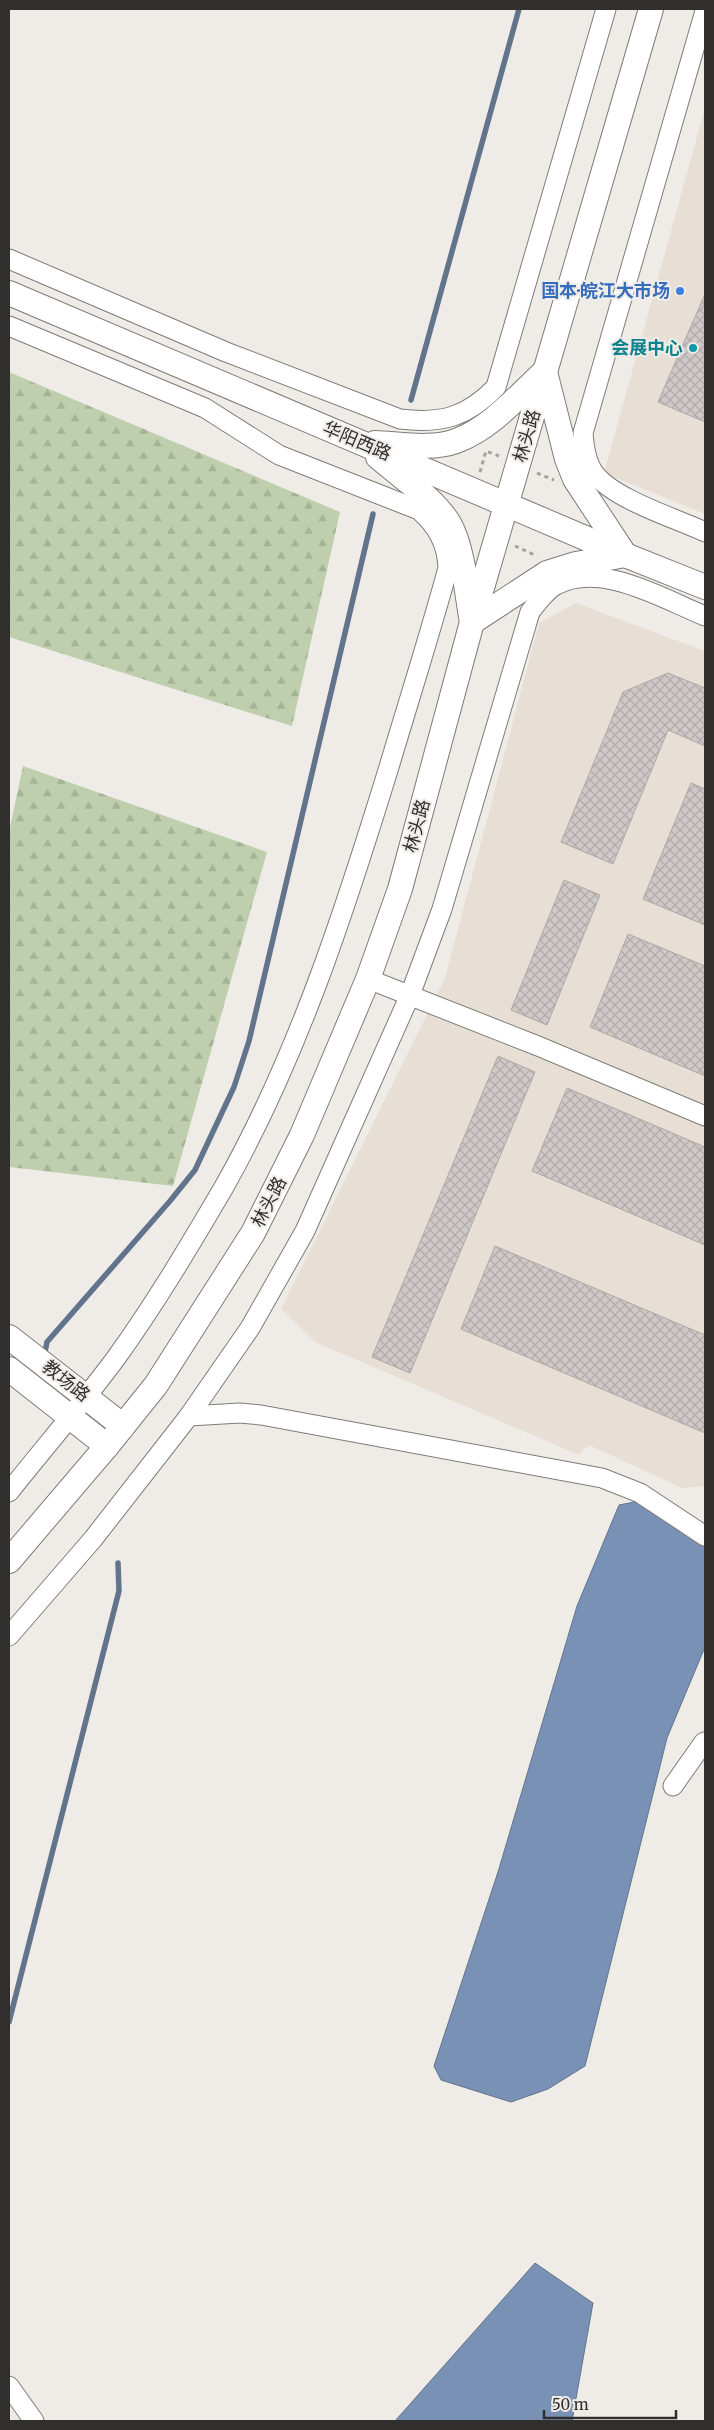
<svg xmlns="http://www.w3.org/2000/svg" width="714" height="2430" font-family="Merriweather,'Noto Sans SC',serif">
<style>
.built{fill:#e7dfd5}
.forest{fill:url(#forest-firs)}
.water{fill:#7891b5;stroke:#62748c}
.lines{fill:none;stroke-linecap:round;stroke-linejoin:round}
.stream{stroke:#62748c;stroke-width:5.5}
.building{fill:url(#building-cross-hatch);stroke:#ada8a6}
.minor-casing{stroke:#7f7c78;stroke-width:21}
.major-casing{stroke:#7f7c78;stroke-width:26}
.path{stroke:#a5a39f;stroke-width:3;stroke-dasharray:4 4;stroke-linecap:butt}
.minor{stroke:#fff;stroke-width:19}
.major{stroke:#fff;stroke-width:24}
.shop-dot{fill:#3f7fe0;stroke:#efece7;stroke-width:2}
.culture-dot{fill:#0f9aa8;stroke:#efece7;stroke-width:2}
.labels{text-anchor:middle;stroke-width:4;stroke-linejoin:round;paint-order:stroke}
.shop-label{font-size:18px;font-weight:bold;fill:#366cbe;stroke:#efece7;text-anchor:end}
.culture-label{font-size:18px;font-weight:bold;fill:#0d838f;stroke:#efece7;text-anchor:end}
.street-label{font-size:18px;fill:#302f2d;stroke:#efece7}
</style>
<defs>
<pattern id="forest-firs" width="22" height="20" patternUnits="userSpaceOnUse" patternTransform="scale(1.25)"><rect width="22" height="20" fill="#bfcfae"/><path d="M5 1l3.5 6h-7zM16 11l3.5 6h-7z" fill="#a4b296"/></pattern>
<pattern id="building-cross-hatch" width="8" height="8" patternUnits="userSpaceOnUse" patternTransform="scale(1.25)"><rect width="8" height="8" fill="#cec8c7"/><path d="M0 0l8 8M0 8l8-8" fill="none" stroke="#b1acab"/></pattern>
</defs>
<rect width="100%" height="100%" fill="#efece7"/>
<!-- built -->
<g class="built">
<polygon points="705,108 705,514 604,473"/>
<polygon points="576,603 705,651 705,1486 682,1488 589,1445 579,1455 315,1342 281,1309 445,978 539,623"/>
</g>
<!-- forest -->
<g class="forest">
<polygon points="9,372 340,512 292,726 9,637"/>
<polygon points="23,766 267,852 173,1186 9,1167 9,832"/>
</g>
<!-- water -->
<g class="water">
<polygon points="644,1500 705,1543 705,1647 667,1738 585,2066 548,2089 511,2102 441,2080 434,2066 498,1872 577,1606 619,1505"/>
<polygon points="535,2263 593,2303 572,2421 395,2421"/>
</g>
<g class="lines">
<!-- stream -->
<g class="stream">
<polyline points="411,400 519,9"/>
<polyline points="45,1352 47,1342 170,1201 195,1170 234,1087 249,1041 373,514"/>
<polyline points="9,2022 119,1591 118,1563"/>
</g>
</g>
<!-- building -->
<g class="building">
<polygon points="705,294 705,422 658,402"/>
<polygon points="668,673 705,688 705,746 668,730 613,864 561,842 623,692"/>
<polygon points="691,783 705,789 705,925 643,899"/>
<polygon points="564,880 600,895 547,1025 511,1010"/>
<polygon points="628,934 705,966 705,1076 590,1027"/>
<polygon points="498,1056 535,1072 410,1373 372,1357"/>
<polygon points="567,1088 705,1147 705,1245 532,1171"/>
<polygon points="495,1246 705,1335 705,1433 461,1329"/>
</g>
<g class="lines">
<!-- minor casing -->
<g class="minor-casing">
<g id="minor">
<path d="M 705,11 L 583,433 C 584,447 586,462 594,473 C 613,499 675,518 705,532"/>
<path d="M 9,259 L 226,352 L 400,419 C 442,424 467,417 496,387 L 606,9"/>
<path d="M 9,326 L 205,408 L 279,455 L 419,510 C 437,526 447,543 448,568 C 430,634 409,700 389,767 C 345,910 298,1056 224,1187 C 190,1245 155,1304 116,1358 C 82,1404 44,1448 9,1492"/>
<polyline points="368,979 538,1046 705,1116"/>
<polyline points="189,1416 240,1413 261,1415 602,1478 640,1493 705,1536"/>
<path d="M 9,1636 L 93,1539 L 189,1416 L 250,1328 L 305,1231 L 410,995 L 442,909 L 530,612 C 537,603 546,590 556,585 C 601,561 663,599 705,616"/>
<polyline points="673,1786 704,1742"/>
<polyline points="9,2386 34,2421"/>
</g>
</g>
<!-- major casing -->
<g class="major-casing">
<g id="major">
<polyline points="9,293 625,555 705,587"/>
<path d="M 375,443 C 400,444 432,450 456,441 C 491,428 517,397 544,372"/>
<path d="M 378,457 C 400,476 436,500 450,525 C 463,548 467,596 472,622 L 547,573 L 576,564 L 625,555 L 575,479 L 567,459 L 545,372"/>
<polyline points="9,1337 123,1426"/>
<polyline points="9,1369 107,1446"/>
<polyline points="9,1561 107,1446 156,1385 253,1233 302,1135 368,979 400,889 472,622 651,9"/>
</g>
</g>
<!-- path -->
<g class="path">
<polyline points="480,472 486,451 499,456"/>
<polyline points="537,473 554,480"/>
<polyline points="515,546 537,556"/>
</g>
<!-- minor -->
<use href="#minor" class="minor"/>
<!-- major -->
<use href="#major" class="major"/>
</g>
<!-- markers -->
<circle class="shop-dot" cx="680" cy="291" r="5"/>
<circle class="culture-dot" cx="693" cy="348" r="5"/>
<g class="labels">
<!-- shop labels -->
<g class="shop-label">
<text x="670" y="297">国本·皖江大市场</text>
</g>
<!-- culture labels -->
<g class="culture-label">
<text x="683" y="354">会展中心</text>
</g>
<!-- street labels -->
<g class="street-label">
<text transform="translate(527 436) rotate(-74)" y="6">林头路</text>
<text transform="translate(357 441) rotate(23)" y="6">华阳西路</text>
<text transform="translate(417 826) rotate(-75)" y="6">林头路</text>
<text transform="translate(269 1202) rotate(-63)" y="6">林头路</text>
<text transform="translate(66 1381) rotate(38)" y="6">教场路</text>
</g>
</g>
<!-- border -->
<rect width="714" height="2430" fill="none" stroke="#302f2d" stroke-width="20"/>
<!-- scale -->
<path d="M544 2410v8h132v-8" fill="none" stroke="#302f2d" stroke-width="2.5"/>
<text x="552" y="2410" font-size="15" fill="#302f2d" stroke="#efece7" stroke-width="4" paint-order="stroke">50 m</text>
</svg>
